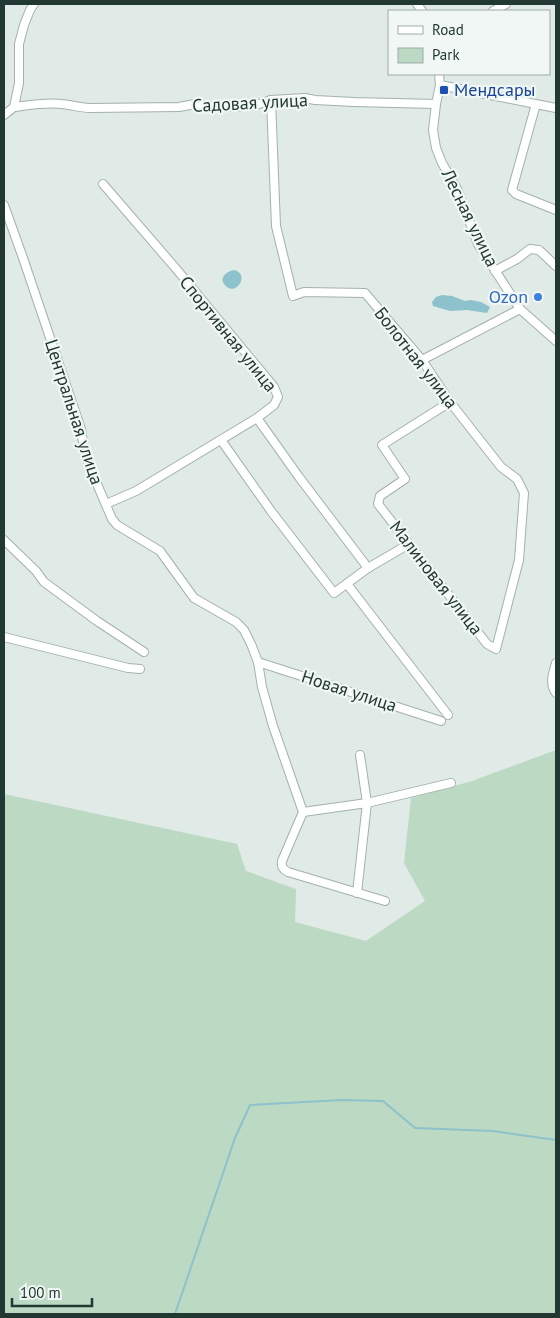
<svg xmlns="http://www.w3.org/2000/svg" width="560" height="1318" font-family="'PT Sans',sans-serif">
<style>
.green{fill:#bbd9c3}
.water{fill:#8dc1cb}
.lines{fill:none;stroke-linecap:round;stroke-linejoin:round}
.stream{stroke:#8dc1cb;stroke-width:2}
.minor-casing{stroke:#a3b1ad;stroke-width:10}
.minor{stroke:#fff;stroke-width:8}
.transit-dot{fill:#1a4fb4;stroke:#f1f7f4;stroke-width:2}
.shop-dot{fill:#3f7fe0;stroke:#f1f7f4;stroke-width:2}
.labels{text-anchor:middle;stroke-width:4.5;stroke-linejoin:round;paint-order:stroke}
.transit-label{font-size:18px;fill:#164399;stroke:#f1f7f4;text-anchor:start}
.street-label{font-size:18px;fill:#223933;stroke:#f1f7f4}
.shop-label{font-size:18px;fill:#366cbe;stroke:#f1f7f4;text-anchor:end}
</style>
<rect width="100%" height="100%" fill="#e0eae6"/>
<!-- green -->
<polygon class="green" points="556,750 556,1314 4,1314 4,794 237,844 246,871 296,889 295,922 366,941 425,901 404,863 411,798 472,781"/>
<!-- water -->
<g class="water">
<path d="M 234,270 C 250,274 237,295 227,287 C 218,280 224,272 234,270 Z"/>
<polygon points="442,295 452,296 465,301 471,300 481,302 490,307 487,313 467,310 450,311 433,306 432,302 436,297"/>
</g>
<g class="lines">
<!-- stream -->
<polyline class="stream" points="175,1314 235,1138 250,1105 342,1100 383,1101 415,1128 493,1131 556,1140"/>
<!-- minor casing -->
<g class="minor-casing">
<g id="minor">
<polyline points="417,4 422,11"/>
<polyline points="493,11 506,4"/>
<polyline points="440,85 556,108"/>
<polyline points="271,100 276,226 293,296 304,292 365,293 422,360 450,402 501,467 517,479 524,493 519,560 496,649 487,644 378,504 380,496 405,479 382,445 450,402"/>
<polyline points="436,104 433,130 436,148 442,163 457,189 478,244 520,309 556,341"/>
<polyline points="536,104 512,190 516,194 556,210"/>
<path d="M 14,107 C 30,105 46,102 62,104 C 72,105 81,108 90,108 L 179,107 L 195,104 L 215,107 L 233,107 L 256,105 L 271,100 L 305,98 L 315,100 L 354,102 L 436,104 L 440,85 L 439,74"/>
<polyline points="4,115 14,107 19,83 19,44 24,25 30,10 34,4"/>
<polyline points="103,184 178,271 274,387 278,397 274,405 257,418 136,491 106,504"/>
<path d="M 4,205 L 23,258 L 81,429 L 85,456 L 112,519 L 117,525 L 160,551 L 194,598 L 236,622 L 244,630 L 251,644 L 258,662 L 262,687 L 273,726 L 303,812 L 282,861 C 281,867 283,869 288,872 L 385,901"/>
<polyline points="495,271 517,259 530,249 539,250 556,266"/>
<polyline points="422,360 520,309"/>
<polyline points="257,418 299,477 368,568"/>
<polyline points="221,440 271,511 334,593 368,568 409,544"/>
<polyline points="4,540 36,571 44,582 97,621 144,652"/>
<polyline points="347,584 448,715"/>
<polyline points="4,637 128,668 140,669"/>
<polyline points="258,662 441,721"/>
<path d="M 556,663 C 553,673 549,684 556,693"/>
<polyline points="303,812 367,803 451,783"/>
<polyline points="357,893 367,803 360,755"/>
</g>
</g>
<!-- minor -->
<use href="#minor" class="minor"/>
</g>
<!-- markers -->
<rect class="transit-dot" x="439" y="85" width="10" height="10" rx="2.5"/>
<circle class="shop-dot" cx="538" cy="297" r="5"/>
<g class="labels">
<!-- transit labels -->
<g class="transit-label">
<text x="454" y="96">Мендсары</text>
</g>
<!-- street labels -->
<g class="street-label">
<text transform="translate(250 103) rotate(-3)" y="6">Садовая улица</text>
<text transform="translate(470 218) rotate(64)" y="6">Лесная улица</text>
<text transform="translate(228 334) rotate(51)" y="6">Спортивная улица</text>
<text transform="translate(416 358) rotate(52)" y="6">Болотная улица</text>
<text transform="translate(74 412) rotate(72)" y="6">Центральная улица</text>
<text transform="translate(436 578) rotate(52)" y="6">Малиновая улица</text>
<text transform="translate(349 691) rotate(18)" y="6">Новая улица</text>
</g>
<!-- shop labels -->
<g class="shop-label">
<text x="528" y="303">Ozon</text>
</g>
</g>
<!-- border -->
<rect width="560" height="1318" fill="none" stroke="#223933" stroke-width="10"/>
<!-- legend -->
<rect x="388" y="10" width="162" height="65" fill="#f1f7f4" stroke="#9eaba7"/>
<rect x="398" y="26" width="25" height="8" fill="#ffffff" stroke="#9eaba7"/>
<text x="432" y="35" font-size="15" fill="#223933">Road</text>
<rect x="398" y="48" width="25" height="15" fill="#bbd9c3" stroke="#9eaba7"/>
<text x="432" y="60" font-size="15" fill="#223933">Park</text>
<!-- scale -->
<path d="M12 1298v8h80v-8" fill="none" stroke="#223933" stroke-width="2.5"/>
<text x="20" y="1298" font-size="15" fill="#223933" stroke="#f1f7f4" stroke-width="4" paint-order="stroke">100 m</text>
</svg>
